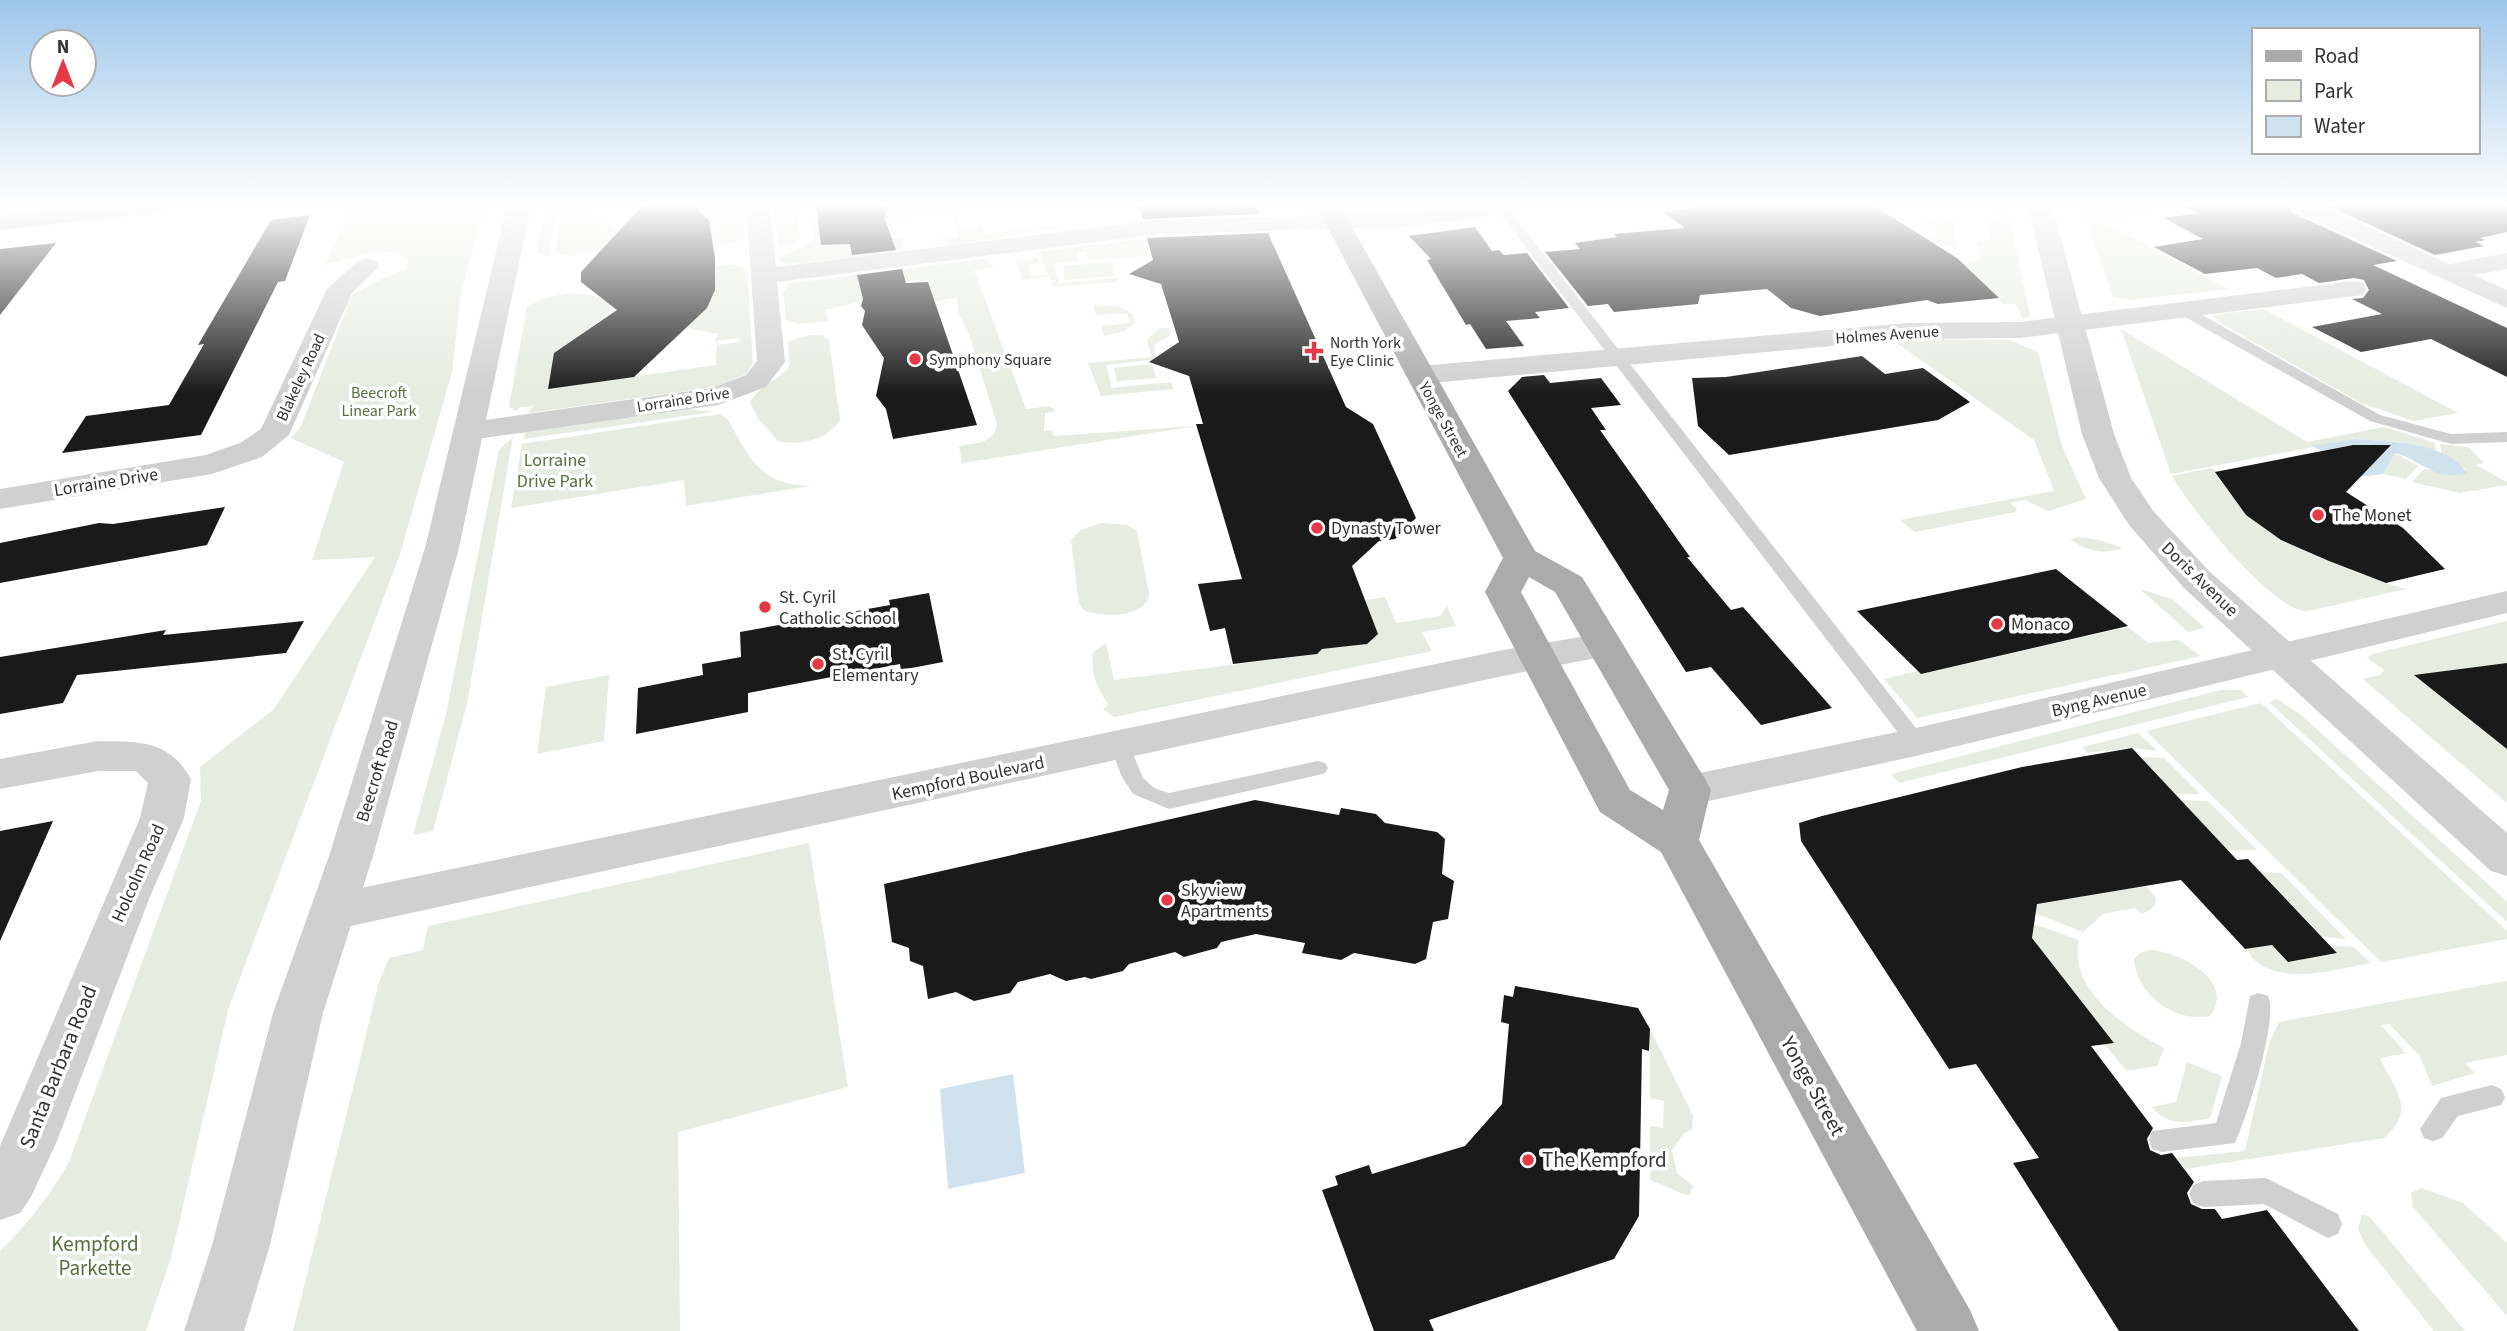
<svg xmlns="http://www.w3.org/2000/svg" width="2507" height="1331" font-family="'Source Sans 3',sans-serif">
<style>
.green{fill:#e6ecdf}
.water{fill:#cfe2ee}
.building{fill:#1a1a1a}
.lines{fill:none;stroke-linecap:round;stroke-linejoin:round}
.service{fill:#d0d0d0;fill-rule:evenodd}
.minor{fill:#d0d0d0;fill-rule:evenodd}
.tertiary{fill:#d0d0d0;fill-rule:evenodd}
.secondary{fill:#bdbdbd;fill-rule:evenodd}
.primary{fill:#ababab;fill-rule:evenodd}
.poi-dot{fill:#e63946;stroke:#fff;stroke-width:2.5}
.labels{text-anchor:middle;stroke-width:7;stroke-linejoin:round;paint-order:stroke}
.far-street-label{font-size:16px;fill:#333;stroke:#fff}
.far-poi-label{font-size:16px;fill:#333;stroke:#fff;text-anchor:start}
.far-park-label{font-size:16px;fill:#56703f;stroke:#fff}
.park-label{font-size:18px;fill:#56703f;stroke:#fff}
.street-label{font-size:18px;fill:#333;stroke:#fff}
.poi-label{font-size:18px;fill:#333;stroke:#fff;text-anchor:start}
.near-street-label{font-size:21px;fill:#333;stroke:#fff}
.near-poi-label{font-size:21px;fill:#333;stroke:#fff;text-anchor:start}
.near-park-label{font-size:21px;fill:#56703f;stroke:#fff}
</style>
<rect width="100%" height="100%" fill="#fff"/>
<!-- green -->
<g class="green">
<path d="M 363,206 L 485,206 L 461,292 L 452,372 L 400,554 L 228,1010 L 171,1258 L 146,1331 L 0,1331 L 0,1251 C 28,1224 50,1195 69,1162 L 201,801 L 200,767 L 274,709 L 375,557 L 312,560 L 344,462 L 291,438 L 301,426 L 352,295 L 368,285 L 406,269 L 409,260 C 387,242 350,259 325,265 L 350,208 Z"/>
<polygon points="547,206 557,206 548,256 537,253"/>
<polygon points="563,206 578,206 577,211 601,219 618,233 606,247 571,256 555,254"/>
<polygon points="694,206 742,206 745,237 734,243 713,244 711,234 716,232"/>
<polygon points="773,206 796,206 800,237 794,243 778,245"/>
<polygon points="953,206 961,229 981,227 985,234 1083,223 955,245 940,240 959,236 951,212 886,220 884,207"/>
<polygon points="1943,206 2007,206 2030,316 2023,319 2016,304 2004,304 1962,263 1981,260 1979,242 1991,240 1986,218 1998,220 1996,209"/>
<polygon points="2081,206 2136,206 2149,213 2100,220 2228,289 2130,300 2113,297"/>
<polygon points="1937,216 1953,218 1956,249 1929,240 1928,238 1939,238 1923,224"/>
<path d="M 818,221 L 822,245 L 891,237 L 901,238 L 901,247 L 892,253 L 789,264 L 780,261 L 779,258 C 791,250 806,249 814,237 L 812,222 Z"/>
<polygon points="1172,236 1172,240 1144,244 1147,256 1088,260 1086,252 1077,253 1078,261 1054,263 1058,283 1117,278 1118,282 1053,287 1049,277 1023,280 1016,261 1037,258 1040,263 1029,264 1030,276 1048,275 1040,251"/>
<path d="M 984,259 L 994,267 L 974,270 L 1026,409 L 1049,406 L 1054,409 L 1054,412 L 1045,413 L 1044,431 L 1052,430 L 1054,436 L 1196,426 L 962,463 L 959,446 C 976,443 994,444 997,424 L 969,334 L 958,312 L 957,298 L 935,301 L 928,282 L 917,280 L 861,291 L 863,301 L 825,310 L 828,321 L 798,324 L 786,320 L 783,292 L 791,283 Z"/>
<polygon points="1112,262 1115,276 1065,280 1063,266"/>
<path d="M 735,265 L 747,269 L 753,363 L 746,374 L 716,387 L 536,412 L 528,413 L 534,406 L 520,407 L 516,411 L 509,407 L 527,307 L 531,304 C 558,292 587,288 615,305 L 593,328 L 554,353 L 550,388 L 716,365 L 717,345 L 739,342 L 739,338 L 714,341 L 719,334 L 686,328 L 703,310 L 715,266 Z"/>
<polygon points="1094,306 1117,306 1133,314 1134,323 1123,332 1104,336 1102,326 1130,323 1127,313 1096,315"/>
<polygon points="2263,309 2281,318 2458,413 2414,421 2361,403 2222,324 2212,315"/>
<polygon points="1160,328 1169,328 1171,335 1154,345 1156,357 1151,360 1106,365 1112,388 1171,382 1173,389 1101,396 1088,363 1151,357 1147,339"/>
<polygon points="2121,329 2307,442 2384,427 2435,443 2436,451 2400,442 2356,439 2171,474"/>
<path d="M 811,335 L 822,335 L 829,340 L 840,420 C 827,440 801,446 778,441 L 759,420 L 750,402 C 758,387 777,381 789,367 L 788,341 Z"/>
<polygon points="1941,339 2009,340 2038,352 2062,446 2086,499 2048,511 2025,500 2010,503 2017,509 2015,512 1915,532 1900,520 2054,491 2034,440 1894,341"/>
<polygon points="1152,364 1156,378 1117,381 1114,368"/>
<polygon points="689,409 713,412 523,439 526,432"/>
<path d="M 720,414 L 728,420 C 751,460 759,484 810,486 L 686,506 L 684,480 L 511,508 L 522,444 Z"/>
<polygon points="513,437 467,704 433,831 413,835 446,714 499,450"/>
<polygon points="2440,444 2469,447 2484,463 2475,465 2507,482 2507,485 2460,493 2412,482 2424,469 2462,474 2465,469 2442,454"/>
<polygon points="2395,453 2418,466 2406,479 2383,474"/>
<path d="M 2210,468 L 2218,471 C 2240,531 2349,572 2406,589 L 2308,611 C 2273,613 2189,506 2172,476 Z"/>
<path d="M 1101,523 L 1127,525 L 1137,531 L 1149,594 C 1146,619 1099,618 1082,609 L 1079,603 L 1071,540 L 1081,530 Z"/>
<path d="M 2079,537 L 2100,540 L 2123,548 C 2103,555 2086,551 2070,539 Z"/>
<polygon points="2140,589 2172,599 2205,628 2188,632"/>
<path d="M 1385,597 L 1396,623 L 1440,616 L 1447,606 L 1456,626 L 1422,632 L 1432,651 L 1114,717 L 1103,709 L 1108,704 C 1097,687 1090,673 1093,652 L 1106,643 L 1114,680 L 1317,654 L 1322,649 L 1367,644 L 1365,600 Z"/>
<polygon points="2507,621 2507,663 2415,675 2507,749 2507,803 2363,679 2381,675 2384,670 2367,658 2373,654"/>
<polygon points="2128,627 2148,643 2179,640 2201,656 1917,718 1884,679 1918,671 1921,674"/>
<polygon points="609,675 604,741 537,754 546,687"/>
<polygon points="2221,690 2241,690 2248,697 1899,783 1891,774"/>
<polygon points="2277,699 2300,714 2499,894 2507,902 2507,922 2269,702"/>
<polygon points="2261,703 2507,931 2507,939 2381,962 2146,731"/>
<polygon points="2138,733 2158,751 2132,748 2087,753 2083,747"/>
<polygon points="2141,757 2164,758 2200,794 2175,794"/>
<polygon points="2181,800 2208,801 2257,850 2227,850"/>
<polygon points="809,843 848,1087 678,1132 680,1331 293,1331 379,982 389,958 423,950 428,926"/>
<polygon points="2261,872 2281,873 2346,939 2323,937"/>
<path d="M 2146,886 L 2156,898 C 2156,908 2149,911 2141,914 L 2135,908 L 2103,914 L 2083,932 L 2035,913 L 2036,904 Z"/>
<path d="M 2034,924 L 2079,940 C 2068,991 2126,1028 2164,1048 L 2157,1066 L 2127,1071 L 2104,1044 L 2113,1042 L 2032,938 Z"/>
<path d="M 2272,945 L 2288,962 L 2337,953 L 2331,946 L 2354,947 L 2371,963 C 2335,969 2283,987 2252,958 C 2249,955 2253,955 2246,949 Z"/>
<path d="M 2151,950 C 2180,952 2236,981 2210,1016 C 2174,1023 2137,995 2134,959 L 2140,953 Z"/>
<path d="M 2507,981 L 2507,1055 L 2465,1063 L 2475,1073 L 2432,1086 L 2419,1055 L 2389,1024 L 2381,1025 L 2406,1053 L 2380,1058 C 2395,1090 2417,1110 2384,1138 L 2185,1169 L 2176,1158 L 2245,1151 L 2269,1044 L 2279,1022 Z"/>
<polygon points="1650,1029 1693,1116 1692,1130 1684,1133 1672,1150 1677,1173 1693,1186 1689,1196 1650,1180 1650,1126 1663,1128 1664,1101 1650,1098"/>
<path d="M 2187,1062 L 2222,1076 L 2210,1118 C 2187,1123 2169,1127 2152,1107 L 2176,1102 Z"/>
<polygon points="2421,1188 2463,1203 2507,1243 2507,1316 2413,1207 2411,1193"/>
<polygon points="2362,1214 2371,1218 2465,1331 2434,1331 2366,1246 2358,1229"/>
</g>
<!-- water -->
<g class="water">
<path d="M 2356,439 C 2391,442 2445,441 2467,473 C 2436,483 2418,458 2395,453 L 2383,474 L 2359,477 L 2376,461 L 2352,445 L 2321,451 L 2313,446 Z"/>
<polygon points="1013,1074 1025,1173 948,1189 940,1089"/>
</g>
<!-- building -->
<g class="building">
<polygon points="642,206 694,206 709,220 715,259 715,290 707,308 634,377 548,389 554,353 617,310 581,282 581,272"/>
<polygon points="816,206 887,206 885,219 896,250 852,255 850,244 821,245"/>
<polygon points="1139,206 1256,206 1260,214 1143,219"/>
<polygon points="1704,206 1874,206 1957,258 1999,298 1938,304 1927,300 1820,316 1791,308 1767,289 1700,295 1698,304 1614,312 1608,304 1588,306 1545,252 1580,249 1575,243 1617,237 1614,234 1685,228 1663,212"/>
<polygon points="2183,206 2288,206 2293,213 2397,261 2373,265 2507,328 2507,377 2431,339 2361,352 2312,327 2382,314 2352,299 2363,298 2369,290 2364,280 2354,278 2319,283 2302,274 2276,278 2257,268 2205,274 2154,247 2203,239 2164,218 2197,213"/>
<polygon points="2329,206 2507,206 2507,232 2480,238 2486,240 2475,242 2484,246 2435,255"/>
<polygon points="310,215 285,281 278,282 201,435 62,453 86,416 169,405 204,344 198,345 271,220"/>
<polygon points="1475,227 1492,251 1499,250 1504,255 1527,253 1569,308 1535,312 1540,318 1506,321 1524,346 1486,349 1470,324 1466,325 1427,260 1431,259 1409,236"/>
<polygon points="1268,233 1346,407 1373,424 1416,518 1395,539 1379,541 1352,566 1378,634 1367,644 1322,649 1317,654 1233,664 1225,628 1210,631 1198,584 1242,579 1196,424 1203,424 1189,376 1149,362 1179,342 1161,284 1129,274 1153,260 1147,238"/>
<polygon points="56,243 0,315 0,249"/>
<polygon points="902,269 906,283 928,282 977,425 893,439 886,409 876,396 884,358 862,325 865,311 861,306 863,299 857,275"/>
<polygon points="1862,356 1885,374 1923,368 1970,402 1938,420 1729,455 1698,426 1692,378 1726,377"/>
<polygon points="1544,375 1550,383 1601,378 1621,405 1591,408 1606,430 1600,430 1690,557 1687,557 1731,610 1743,607 1832,708 1761,725 1711,667 1686,672 1508,391 1522,377"/>
<polygon points="2353,445 2391,445 2346,492 2403,528 2445,569 2386,583 2329,561 2281,540 2246,515 2215,472"/>
<polygon points="225,507 207,545 0,583 0,543 99,523 113,524"/>
<polygon points="2056,569 2128,626 1921,674 1857,611"/>
<polygon points="929,593 943,662 901,670 900,664 748,693 748,712 636,734 638,688 703,675 702,664 741,657 740,632 890,605 889,600"/>
<polygon points="304,621 286,653 77,675 63,703 0,714 0,657 166,630 163,635"/>
<polygon points="2507,663 2507,749 2414,675"/>
<polygon points="2132,748 2237,860 2248,859 2337,953 2288,962 2272,945 2245,949 2181,880 2037,904 2032,938 2114,1043 2091,1046 2153,1128 2147,1139 2150,1150 2161,1155 2172,1153 2194,1182 2187,1193 2191,1204 2202,1209 2215,1209 2222,1219 2267,1210 2359,1331 2119,1331 2013,1163 2039,1158 1976,1064 1949,1069 1801,841 1799,823 1822,816 2022,767"/>
<polygon points="1255,800 1339,815 1341,808 1376,814 1385,823 1437,832 1445,839 1442,874 1454,881 1448,919 1433,922 1426,959 1415,964 1354,953 1341,960 1302,953 1305,943 1256,934 1221,942 1217,948 1184,957 1175,952 1129,964 1123,971 1091,979 1085,977 1066,981 1050,974 1018,982 1010,993 974,1001 956,992 928,999 923,966 910,961 909,948 892,942 884,884"/>
<polygon points="53,821 0,941 0,831"/>
<polygon points="1515,986 1638,1008 1650,1029 1649,1051 1642,1049 1639,1216 1614,1259 1429,1320 1434,1331 1374,1331 1322,1190 1338,1185 1335,1176 1369,1165 1372,1174 1465,1146 1502,1104 1509,1024 1501,1022 1504,995 1513,997"/>
</g>
<g class="lines">
<!-- service -->
<g class="service">
<polygon points="1494,206 1506,206 1923,737 1926,742 1923,747 1909,747"/>
<polygon points="2176,306 2186,306 2380,415 2451,434 2507,432 2507,442 2451,444 2370,421 2176,312"/>
<polygon points="1120,738 1127,740 1143,778 1154,788 1169,793 1318,761 1325,763 1328,768 1325,773 1318,775 1169,809 1133,794 1121,775 1110,745 1113,740"/>
<path d="M 2259,993 L 2268,996 C 2279,1018 2247,1117 2235,1143 L 2162,1152 L 2152,1149 L 2149,1140 L 2152,1131 L 2216,1123 L 2241,1043 L 2250,996 Z"/>
<polygon points="2492,1085 2501,1089 2505,1097 2501,1105 2458,1116 2442,1138 2433,1141 2424,1138 2420,1129 2441,1098"/>
<polygon points="2266,1178 2338,1214 2342,1224 2338,1234 2328,1238 2264,1204 2203,1207 2193,1203 2189,1194 2193,1185 2203,1181"/>
</g>
<!-- minor -->
<g class="minor">
<polygon points="746,206 770,206 776,267 1158,220 1404,213 1455,206 1526,206 1514,213 1404,227 1158,234 777,282 785,362 766,387 718,405 470,440 459,438 455,431 459,424 470,422 712,388 746,375 757,361"/>
<polygon points="2290,206 2322,206 2449,264 2507,253 2507,269 2473,275 2507,290 2507,308 2294,211"/>
<polygon points="367,258 376,261 380,266 352,293 289,435 262,457 212,474 0,509 0,489 206,455 240,443 261,429 327,289 358,261"/>
<polygon points="2354,281 2363,283 2367,289 2363,295 2020,338 1907,339 1420,384 1410,381 1405,375 1410,369 1420,366 1907,323 2020,322"/>
<polygon points="2507,591 2507,613 1916,756 1690,805 1675,801 1669,790 1675,779 1690,775 1916,728"/>
<polygon points="1604,633 1617,636 1623,645 1617,654 1503,676 332,930 316,925 309,912 316,899 332,894 1503,650"/>
<path d="M 98,741 C 139,742 168,739 191,779 L 184,818 L 149,899 L 57,1141 L 31,1197 L 20,1213 L 0,1220 L 0,1146 L 140,818 L 148,783 L 136,771 L 98,771 L 0,789 L 0,759 Z"/>
</g>
<!-- tertiary -->
<g class="tertiary">
<polygon points="507,206 531,206 459,548 373,856 323,1013 270,1245 244,1331 184,1331 212,1245 273,1013 329,856 425,548"/>
<polygon points="2028,206 2052,206 2114,434 2131,478 2154,512 2210,572 2507,833 2507,876 2491,871 2184,588 2129,525 2099,478 2082,434"/>
</g>
<!-- secondary -->
<polygon class="secondary" points="87,206 167,206 155,213 0,230 0,216"/>
<!-- primary -->
<path class="primary" d="M 1316,206 L 1340,206 L 1535,551 L 1582,577 L 1705,779 L 1711,790 L 1699,840 L 1970,1310 L 1979,1331 L 1917,1331 L 1661,852 L 1600,812 L 1485,592 L 1503,558 ZM 1529,577 L 1555,592 L 1669,790 L 1663,810 L 1630,790 L 1521,592 Z"/>
</g>
<!-- sky -->
<linearGradient id="sky" x2="0" y2="1"><stop stop-color="#9ec6ea"/><stop offset="0.52" stop-color="#fff"/><stop offset="1" stop-color="#fff" stop-opacity="0"/></linearGradient>
<rect width="2507" height="393" fill="url(#sky)"/>
<!-- markers -->
<g class="poi-dot">
<path d="M1310.5 340.5h7v7h7v7h-7v7h-7v-7h-7v-7h7z"/>
<circle cx="915" cy="359" r="7"/>
<circle cx="2318" cy="515" r="7"/>
<circle cx="1317" cy="528" r="7"/>
<circle cx="765" cy="607" r="7"/>
<circle cx="1997" cy="624" r="7"/>
<circle cx="818" cy="664" r="7"/>
<circle cx="1167" cy="900" r="7"/>
<circle cx="1528" cy="1160" r="7"/>
</g>
<g class="labels">
<!-- far-street labels -->
<g class="far-street-label">
<text transform="translate(1887 334) rotate(-4)" y="6">Holmes Avenue</text>
<text transform="translate(300 377) rotate(-65)" y="6">Blakeley Road</text>
<text transform="translate(683 399) rotate(-9)" y="6">Lorraine Drive</text>
<text transform="translate(1444 419) rotate(61)" y="6">Yonge Street</text>
</g>
<!-- far-poi labels -->
<g class="far-poi-label">
<text x="1330" y="348">North York<tspan x="1330" dy="18">Eye Clinic</tspan></text>
<text x="929" y="365">Symphony Square</text>
</g>
<!-- far-park labels -->
<g class="far-park-label">
<text x="379" y="398">Beecroft<tspan x="379" dy="18">Linear Park</tspan></text>
</g>
<!-- park labels -->
<g class="park-label">
<text x="555" y="466">Lorraine<tspan x="555" dy="21">Drive Park</tspan></text>
</g>
<!-- street labels -->
<g class="street-label">
<text transform="translate(106 482) rotate(-9)" y="6">Lorraine Drive</text>
<text transform="translate(2200 579) rotate(44)" y="6">Doris Avenue</text>
<text transform="translate(2099 700) rotate(-13)" y="6">Byng Avenue</text>
<text transform="translate(377 771) rotate(-73)" y="6">Beecroft Road</text>
<text transform="translate(968 778) rotate(-12)" y="6">Kempford Boulevard</text>
<text transform="translate(138 873) rotate(-66)" y="6">Holcolm Road</text>
</g>
<!-- poi labels -->
<g class="poi-label">
<text x="2332" y="521">The Monet</text>
<text x="1331" y="534">Dynasty Tower</text>
<text x="779" y="603">St. Cyril<tspan x="779" dy="21">Catholic School</tspan></text>
<text x="2011" y="630">Monaco</text>
<text x="832" y="660">St. Cyril<tspan x="832" dy="21">Elementary</tspan></text>
<text x="1181" y="896">Skyview<tspan x="1181" dy="21">Apartments</tspan></text>
</g>
<!-- near-street labels -->
<g class="near-street-label">
<text transform="translate(58 1067) rotate(-68)" y="7">Santa Barbara Road</text>
<text transform="translate(1813 1086) rotate(61)" y="7">Yonge Street</text>
</g>
<!-- near-poi labels -->
<g class="near-poi-label">
<text x="1542" y="1167">The Kempford</text>
</g>
<!-- near-park labels -->
<g class="near-park-label">
<text x="95" y="1251">Kempford<tspan x="95" dy="24">Parkette</tspan></text>
</g>
</g>
<!-- legend -->
<rect x="2252" y="28" width="228" height="126" fill="#ffffff" stroke="#adadad" stroke-width="2"/>
<rect x="2266" y="51" width="35" height="10" fill="#ababab" stroke="#adadad" stroke-width="2"/>
<text x="2314" y="63" font-size="21" fill="#333333">Road</text>
<rect x="2266" y="80" width="35" height="21" fill="#e6ecdf" stroke="#adadad" stroke-width="2"/>
<text x="2314" y="98" font-size="21" fill="#333333">Park</text>
<rect x="2266" y="116" width="35" height="21" fill="#cfe2ee" stroke="#adadad" stroke-width="2"/>
<text x="2314" y="133" font-size="21" fill="#333333">Water</text>
<!-- north arrow -->
<g transform="translate(63 63)"><circle r="33" fill="#ffffff" stroke="#adadad" stroke-width="2"/>
<path d="M0-5L12 26L0 18L-12 26Z" fill="#e63946"/>
<text y="-10" font-size="19" font-weight="bold" text-anchor="middle" fill="#333333">N</text>
</g>
</svg>
